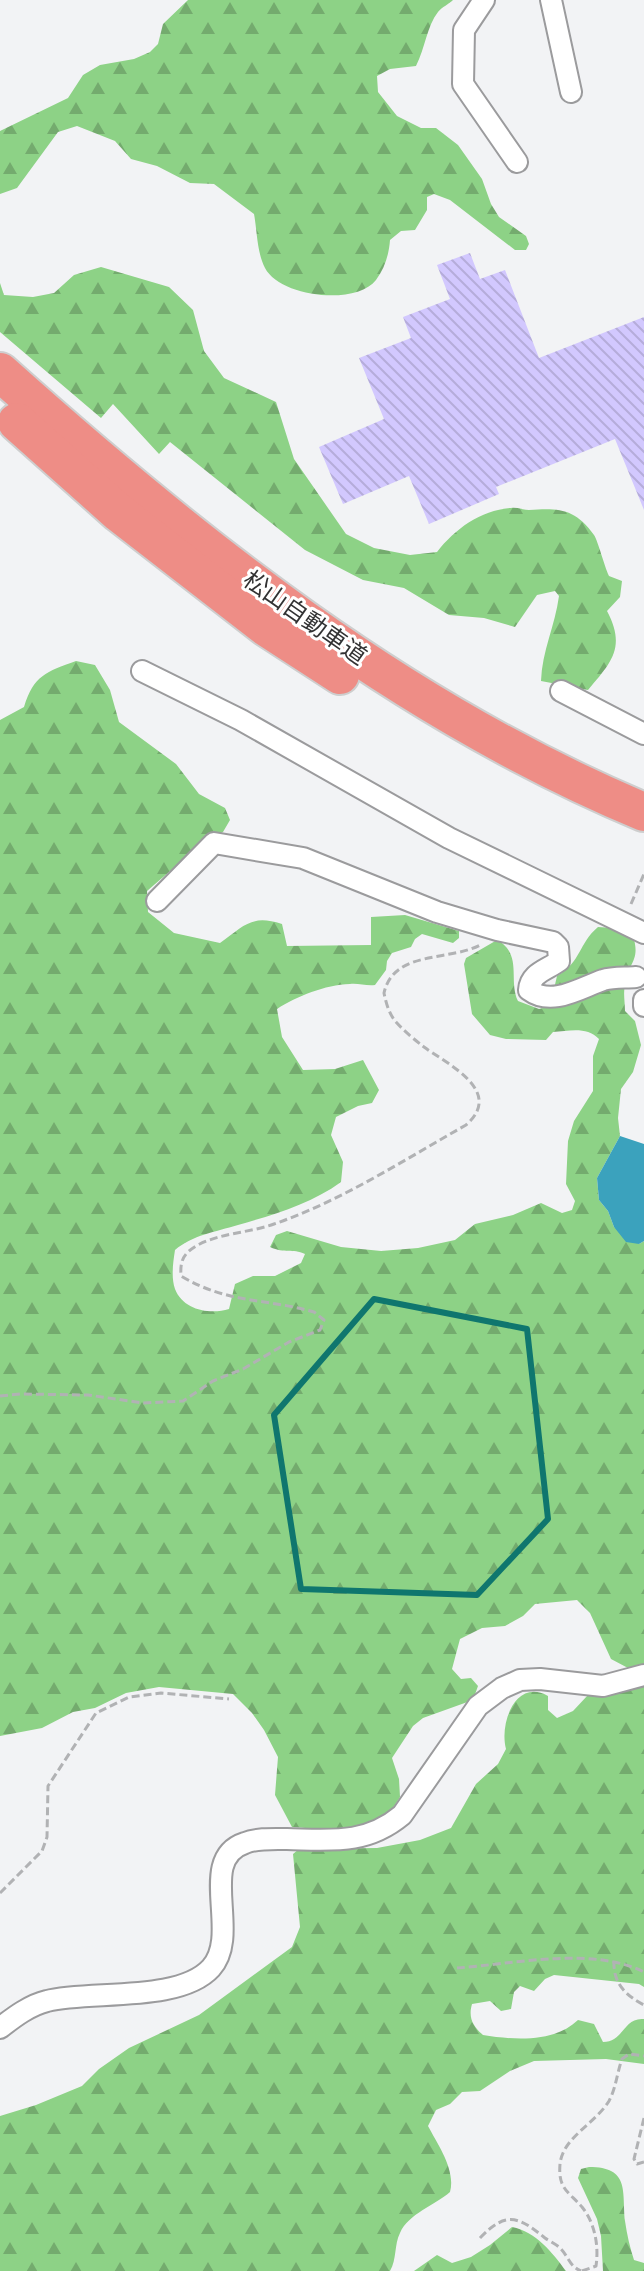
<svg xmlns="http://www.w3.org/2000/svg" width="644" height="2271" font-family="'PT Sans Narrow','Noto Sans JP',sans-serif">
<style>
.forest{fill:url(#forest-firs)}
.water{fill:#3ba2bd}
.building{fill:url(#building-back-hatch)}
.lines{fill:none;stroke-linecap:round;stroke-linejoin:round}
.minor-casing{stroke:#9b9b9d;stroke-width:24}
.motorway-casing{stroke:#cecece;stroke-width:42}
.path{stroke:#b1b2b4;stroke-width:3;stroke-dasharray:8 4;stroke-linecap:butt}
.minor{stroke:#fff;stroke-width:20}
.motorway{stroke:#ee8d86;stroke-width:38}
.marked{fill:none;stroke:#0f766e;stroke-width:6;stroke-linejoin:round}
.labels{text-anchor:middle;stroke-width:6;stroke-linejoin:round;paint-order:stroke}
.street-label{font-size:24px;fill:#323233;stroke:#fff}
</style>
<defs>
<pattern id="forest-firs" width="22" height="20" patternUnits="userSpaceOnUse" patternTransform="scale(2)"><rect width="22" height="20" fill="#8dd286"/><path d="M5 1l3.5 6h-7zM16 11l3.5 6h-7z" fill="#74ab6e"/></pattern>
<pattern id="building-back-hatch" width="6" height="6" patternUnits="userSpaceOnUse" patternTransform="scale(2)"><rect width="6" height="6" fill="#d2c8fe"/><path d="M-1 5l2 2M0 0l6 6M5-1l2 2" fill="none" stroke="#b5acda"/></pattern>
</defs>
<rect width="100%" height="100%" fill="#f2f3f5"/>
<!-- forest -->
<g class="forest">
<path d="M 188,0 L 453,0 C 449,4 442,7 438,12 C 427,26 425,48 416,66 L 390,69 L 377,76 L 378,92 L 397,116 L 421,128 L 436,128 L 458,145 L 482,179 L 491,204 L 499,217 L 526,236 L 529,244 L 526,250 L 515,250 L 450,200 L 434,194 L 427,197 L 427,210 L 415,230 L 401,231 L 390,240 C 389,254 385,268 376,280 C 356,306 280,297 265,268 C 257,253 257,230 254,214 L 214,184 L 190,183 L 157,166 L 131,159 L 115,141 L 77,126 L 58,132 L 17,188 L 0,194 L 0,131 L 68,98 L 83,75 L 100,65 L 134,59 L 150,52 L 158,44 L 163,24 Z"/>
<path d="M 101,267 L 169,287 L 193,310 L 204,351 L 224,378 L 276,402 L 294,459 L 346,534 L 374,548 L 410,555 L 437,552 C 455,529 481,510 511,508 C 517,507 523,510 529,510 C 558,508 575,508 594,535 C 598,541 604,565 609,576 L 622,581 L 620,597 L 607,611 C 626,647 612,662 588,690 L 541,681 C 542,651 555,626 559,596 L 555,591 L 537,595 L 515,627 L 484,618 L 449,615 L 404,588 L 363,580 L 305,550 L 170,442 L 159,454 L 113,404 L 101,418 L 0,332 L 0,283 L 4,295 L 33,297 L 54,293 L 74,275 Z"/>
<path d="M 76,661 L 95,665 L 110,690 L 119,722 L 176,764 L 199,794 L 225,808 L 230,820 L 223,832 L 206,840 L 147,891 L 148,912 L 174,933 L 220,943 C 244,926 251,914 282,924 L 287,946 L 371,945 L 371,917 L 405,915 L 459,931 L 459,938 L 453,943 L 422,934 L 415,939 L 411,947 L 392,953 L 387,961 L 386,970 L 375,985 C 366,986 358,983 350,984 C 325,985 297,996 277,1009 L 282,1037 L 303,1070 L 335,1069 L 363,1060 L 379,1090 L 372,1103 L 358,1106 L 336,1117 L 331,1135 L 343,1162 L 341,1182 C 311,1204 273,1215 238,1225 C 215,1232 193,1235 175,1250 C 173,1263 171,1277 175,1289 C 183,1310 210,1315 229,1309 L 235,1284 L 253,1276 L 275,1276 L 301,1263 L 305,1254 C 292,1248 285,1254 270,1247 L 276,1235 L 287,1231 L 341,1247 L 381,1251 L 418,1248 L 455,1240 L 475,1224 L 513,1215 L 541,1203 L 562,1213 L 572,1210 L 575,1201 L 566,1184 L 568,1141 L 574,1121 L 593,1091 L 593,1056 L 599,1039 C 587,1026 569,1031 553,1032 L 546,1040 L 506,1039 L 490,1035 L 472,1014 L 464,964 L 466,958 L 497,940 C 523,954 508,980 518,1001 L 539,1009 L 550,1006 L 557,976 C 582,961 578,944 598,927 L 613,928 L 633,936 C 641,961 628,962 625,985 C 623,993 625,1002 625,1011 L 635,1021 L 641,1045 L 633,1072 L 621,1089 L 618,1118 L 620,1136 L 597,1178 L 599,1200 L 608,1211 L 614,1227 L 639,1244 L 644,1241 L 644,1665 L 628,1668 L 611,1659 L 590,1613 L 577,1600 L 535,1604 L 523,1616 L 505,1626 L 482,1628 L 460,1639 L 452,1669 L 461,1679 L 471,1678 L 478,1686 L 473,1700 L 423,1718 L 413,1726 L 392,1758 L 399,1779 L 400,1797 C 396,1803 391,1812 385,1817 C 360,1836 321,1829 292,1827 L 275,1795 L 278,1757 L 264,1730 L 252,1713 L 233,1694 L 159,1687 L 126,1693 L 95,1708 L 73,1712 L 42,1728 L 0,1736 L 0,720 L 24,707 C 34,675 46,672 76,661 Z"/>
<path d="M 644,1686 L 644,1987 L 639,1984 L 554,1975 L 545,1979 L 534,1991 L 520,1986 L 514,1992 L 511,2009 L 501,2011 L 490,2001 L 472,2004 C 468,2018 473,2026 483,2035 C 514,2040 554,2043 578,2020 L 594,2024 L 603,2042 C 624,2042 623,2017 644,2019 L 644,2064 L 606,2059 L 534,2061 L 510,2071 L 480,2091 L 462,2092 L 450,2104 L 436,2110 L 428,2126 C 438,2145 456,2170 450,2192 C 435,2205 408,2214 400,2233 C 394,2245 397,2259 390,2271 L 0,2271 L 0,2116 L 36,2105 L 82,2086 L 99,2069 L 129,2048 L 199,2015 L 292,1947 L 300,1927 L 293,1854 L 299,1849 L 377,1848 L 420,1840 L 451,1828 L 476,1784 L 498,1764 L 506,1749 C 499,1723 516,1678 548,1696 L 548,1710 L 557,1718 L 573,1711 L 588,1695 L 606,1695 Z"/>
<path d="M 589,2167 C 630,2167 622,2191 625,2221 C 627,2235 630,2248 634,2260 L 644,2263 L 644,2271 L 603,2271 L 601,2236 L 597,2219 L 578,2178 L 581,2169 Z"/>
<path d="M 512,2227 C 536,2232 552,2252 566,2271 L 414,2271 L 437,2255 L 452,2263 L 471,2257 L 490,2245 Z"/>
</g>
<!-- water -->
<polygon class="water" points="620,1136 644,1144 644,1241 639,1244 626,1242 614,1227 608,1211 599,1200 597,1178"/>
<!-- building -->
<polygon class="building" points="470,253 480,279 505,270 539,358 644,317 644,510 615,439 496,487 499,494 429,524 409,476 343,504 319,447 384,419 359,358 411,338 403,317 450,299 437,265"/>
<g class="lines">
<!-- minor casing -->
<g class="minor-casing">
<g id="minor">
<polyline points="484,0 464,30 463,84 517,162"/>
<polyline points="551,0 571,92"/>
<polyline points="142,671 241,720 449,838 644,933"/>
<polyline points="561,691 644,734"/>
<path d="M 157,901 L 214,843 L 303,858 L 437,912 L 497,930 L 553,942 L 558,947 L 559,961 C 547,970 530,973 529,990 C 552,1007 580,988 603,980 C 613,977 625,978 636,977"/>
<polyline points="644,1000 644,1006"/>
<path d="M 0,2028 C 14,2017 30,2005 47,2001 C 89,1990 179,2003 211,1968 C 242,1934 196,1859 245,1843 C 257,1838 274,1839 287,1839 C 331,1840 366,1845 402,1815 L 478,1706 L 502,1688 L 520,1680 L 540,1679 L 603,1686 L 644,1675"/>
</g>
</g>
<!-- motorway casing -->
<g class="motorway-casing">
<g id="motorway">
<path d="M 0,372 C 194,546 402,711 644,812"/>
<polyline points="17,422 119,513 266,627 340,675"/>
</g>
</g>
<!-- path -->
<g class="path">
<polyline points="631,904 644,874"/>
<path d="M 0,1396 L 21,1394 L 88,1395 L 143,1403 L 183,1401 L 213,1381 L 243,1369 L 289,1342 L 320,1330 L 324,1320 L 314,1312 C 265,1298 228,1304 181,1276 C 180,1261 183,1254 196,1246 C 219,1233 249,1233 274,1224 C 341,1201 404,1160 466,1125 C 505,1091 447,1064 424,1047 C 415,1040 404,1031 396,1022 C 389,1014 386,1003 384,993 C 394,949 451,962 482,944"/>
<polyline points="0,1893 42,1851 47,1837 48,1786 96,1713 129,1697 161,1693 229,1699"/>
<path d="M 614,1961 C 613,1983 625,1995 644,2005"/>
<path d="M 457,1968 C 513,1964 592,1946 644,1972"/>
<polyline points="644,2118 634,2159 637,2164 644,2162"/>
<path d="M 480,2238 C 506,2211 518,2216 545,2238 C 549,2241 556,2244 560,2248 C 569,2257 569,2266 581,2271"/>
<path d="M 582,2271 L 596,2266 C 599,2246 595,2223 582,2207 C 568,2191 558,2189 560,2164 C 563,2137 595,2124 609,2101 C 616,2088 617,2073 622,2059 L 629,2054 L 644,2056"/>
</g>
<!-- minor -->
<use href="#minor" class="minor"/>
<!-- motorway -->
<use href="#motorway" class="motorway"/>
</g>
<!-- marked area -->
<path class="marked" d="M 374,1299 L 527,1329 L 548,1519 L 477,1595 L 301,1589 L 274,1415 Z"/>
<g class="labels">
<!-- street labels -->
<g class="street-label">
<text transform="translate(305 618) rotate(35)" y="8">松山自動車道</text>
</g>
</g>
</svg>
